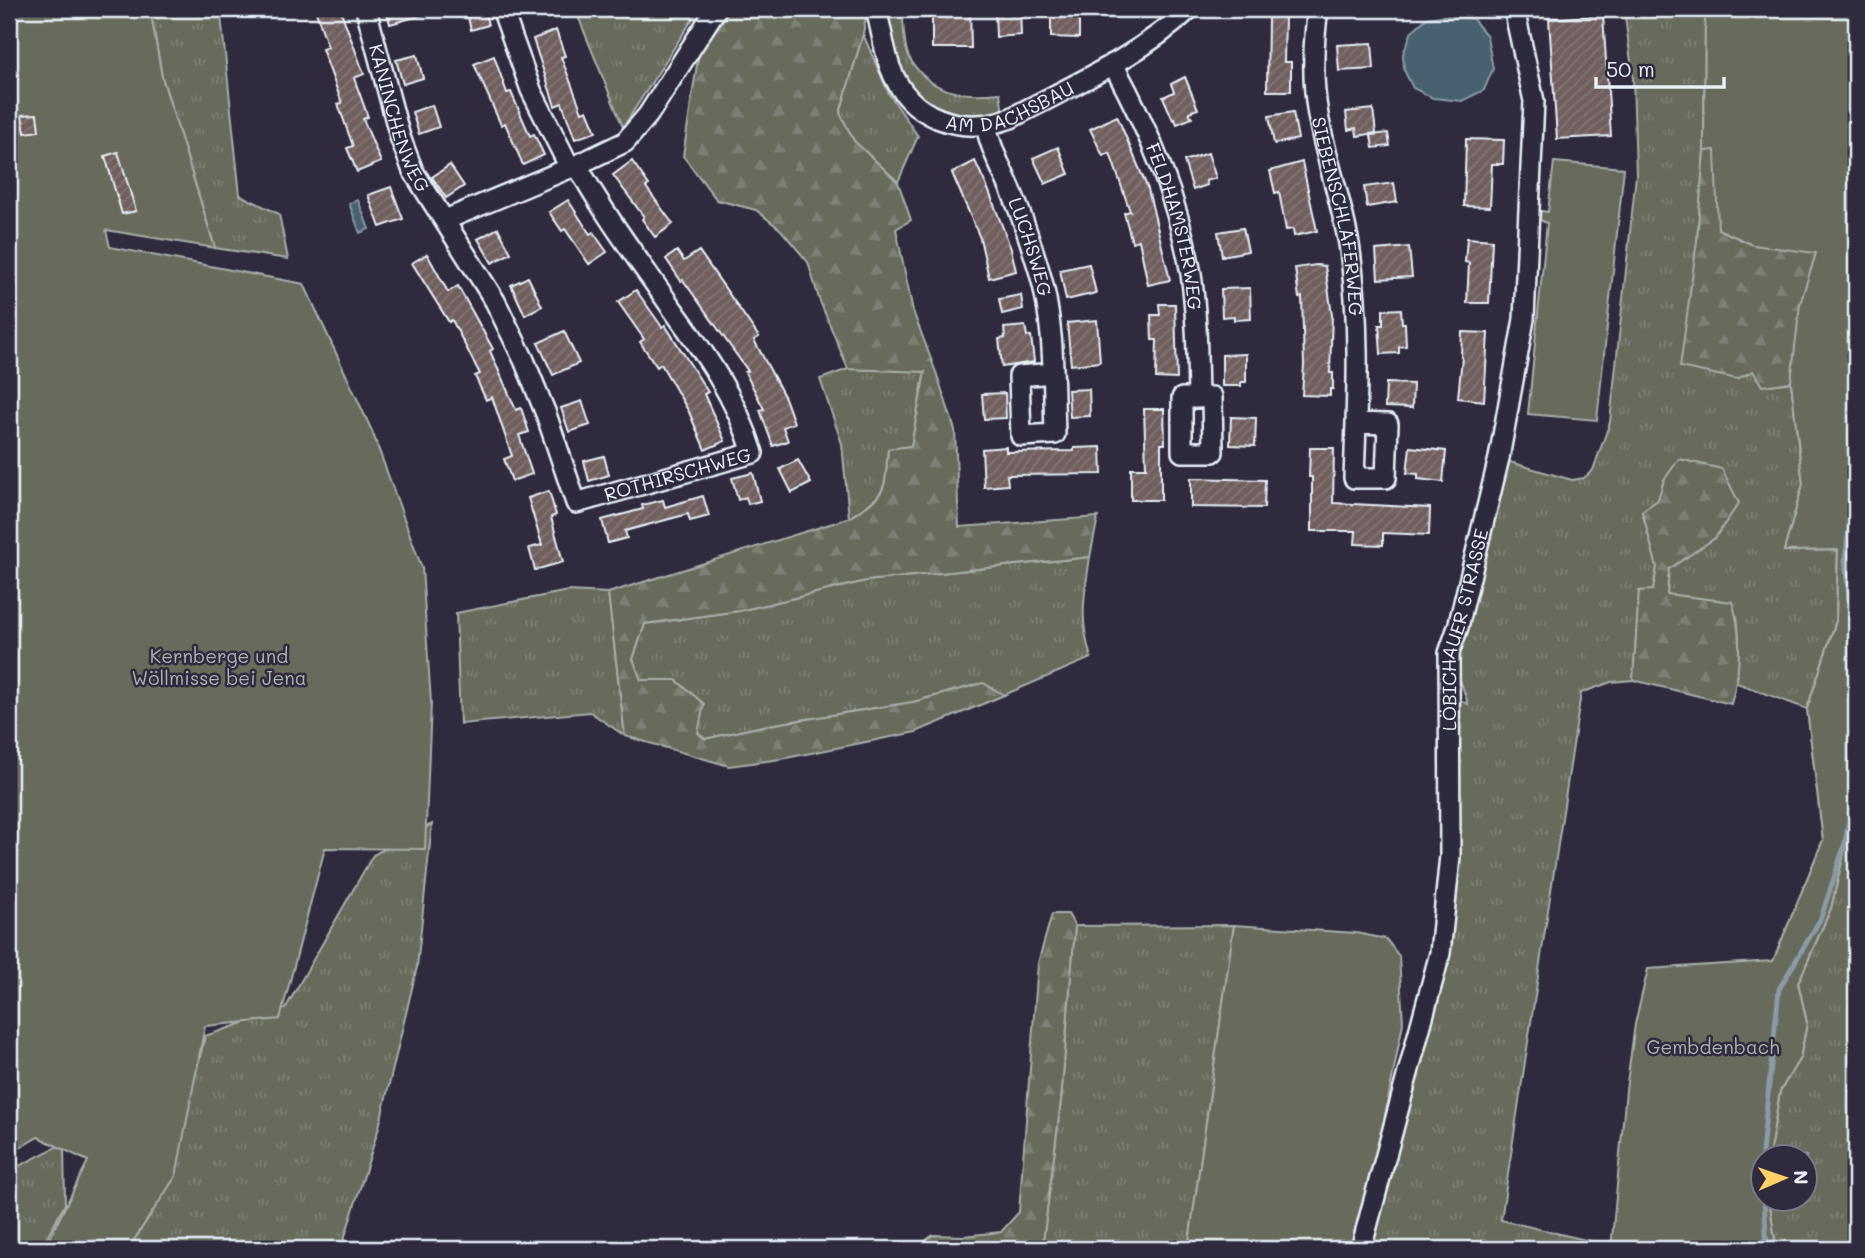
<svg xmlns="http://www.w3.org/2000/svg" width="1865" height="1258" font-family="Mali,sans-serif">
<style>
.grass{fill:url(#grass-tufts);stroke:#a8aeaa;stroke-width:2}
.forest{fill:url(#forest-firs);stroke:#a8aeaa;stroke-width:2}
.green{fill:#676a5c;stroke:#a8aeaa;stroke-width:2}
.water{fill:#486170;stroke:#889ba6;stroke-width:2}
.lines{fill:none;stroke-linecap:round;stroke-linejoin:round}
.stream{stroke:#889ba6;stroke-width:5}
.building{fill:url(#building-hatch);stroke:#e8f1f8;stroke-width:2}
.minor-casing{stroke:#e8f1f8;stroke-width:24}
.minor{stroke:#2f2a3d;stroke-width:19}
.labels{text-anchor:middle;stroke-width:5;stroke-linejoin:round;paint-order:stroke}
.street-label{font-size:19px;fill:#e8f1f8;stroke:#2f2a3d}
.park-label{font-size:19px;fill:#aeb4b2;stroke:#2f2a3d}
</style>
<defs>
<pattern id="grass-tufts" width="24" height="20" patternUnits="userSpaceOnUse" patternTransform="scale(1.75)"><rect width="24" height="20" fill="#676a5c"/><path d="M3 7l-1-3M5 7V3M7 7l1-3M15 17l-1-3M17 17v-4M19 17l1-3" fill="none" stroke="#7d8074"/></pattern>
<pattern id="forest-firs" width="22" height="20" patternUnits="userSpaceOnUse" patternTransform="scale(1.75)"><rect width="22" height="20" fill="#676a5c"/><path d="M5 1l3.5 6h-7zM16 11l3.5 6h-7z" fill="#7d8074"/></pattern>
<pattern id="building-hatch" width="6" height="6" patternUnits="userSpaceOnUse" patternTransform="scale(1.75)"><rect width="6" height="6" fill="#705e5d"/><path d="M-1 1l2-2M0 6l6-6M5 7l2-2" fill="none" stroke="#847675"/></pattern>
</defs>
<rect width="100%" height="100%" fill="#2f2a3d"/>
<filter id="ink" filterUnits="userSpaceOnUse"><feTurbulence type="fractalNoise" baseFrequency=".0143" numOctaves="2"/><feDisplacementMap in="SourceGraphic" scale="14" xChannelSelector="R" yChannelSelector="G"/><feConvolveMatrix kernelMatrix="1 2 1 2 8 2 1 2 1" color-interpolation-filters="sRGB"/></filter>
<g filter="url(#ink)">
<!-- grass -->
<g class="grass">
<polygon points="150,9 218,9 221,16 240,195 279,214 288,259 215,248 162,77"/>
<polygon points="575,9 699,9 623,127"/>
<path d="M 886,9 L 902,9 C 904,23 903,45 909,57 C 929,94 964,97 1000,93 L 1003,114 L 973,118 L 943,111 L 914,91 L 900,65 Z"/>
<polygon points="1624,9 1705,9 1704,151 1697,241 1762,386 1791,382 1803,484 1784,551 1838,550 1836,621 1807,709 1737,683 1739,637 1737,616 1667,594 1668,569 1715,538 1664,480 1658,500 1642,511 1657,567 1653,590 1639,592 1633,680 1611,682 1581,693 1501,1220 1611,1246 1611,1249 1361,1249 1440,953 1447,693 1468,704 1457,670 1503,460 1572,480 1584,478 1593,470 1610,422 1636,175 1633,77"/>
<polygon points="863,34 889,94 918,136 898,182 854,141 840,113"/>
<path d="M 848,369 L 925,371 L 911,447 L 888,449 C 885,495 886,493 849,518 L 842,444 L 820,379 Z"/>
<path d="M 1090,557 C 1084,598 1079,617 1091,658 L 1004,695 L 983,683 L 913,702 L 763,726 L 705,739 L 698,733 L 676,680 L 641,680 L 633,659 L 645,624 L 739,611 L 866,581 Z"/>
<polygon points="568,591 608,593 625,736 590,712 460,724 456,613"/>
<polygon points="1856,801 1856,1249 1776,1249 1769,1199 1806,1198 1806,1156 1769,1156 1780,1091 1800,1058 1807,1024 1798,983 1831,908"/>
<polygon points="432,824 417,967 379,1127 341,1249 124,1249 171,1176 205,1036 285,1009 373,855"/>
<polygon points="1234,925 1188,1249 1042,1249 1061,1101 1075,926"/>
<polygon points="64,1143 65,1204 41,1249 9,1249 9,1171"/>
</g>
<!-- forest -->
<g class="forest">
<path d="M 732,9 L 867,9 L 863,34 L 840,113 L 854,141 L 898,182 L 911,220 L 896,229 L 913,311 L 937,375 L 955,430 L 959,527 L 1098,517 L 1090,557 L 866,581 L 739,611 L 645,624 L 633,659 L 641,680 L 676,680 L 704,704 L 698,733 L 705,739 L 763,726 L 913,702 L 983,683 L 1004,695 L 916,732 L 781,759 L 729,766 L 625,736 L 608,593 L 849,518 C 887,493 885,494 888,449 L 911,446 L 925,372 L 848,369 L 819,299 L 808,262 L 781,230 L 756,210 L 717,200 L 683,156 L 699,51 Z"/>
<polygon points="1715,149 1822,231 1856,801 1831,908 1798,983 1807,1023 1800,1058 1780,1091 1769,1156 1764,1156 1764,1198 1769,1199 1776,1249 1745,1249 1773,962 1823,840 1807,709 1836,621 1838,550 1784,551 1803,484 1791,382 1762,386 1753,371 1737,379 1680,367 1697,241 1704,151"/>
<path d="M 1679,459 L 1722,469 L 1739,503 L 1715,538 L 1669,569 L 1667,594 L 1732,602 C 1743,634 1740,672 1731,704 L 1633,680 L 1639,591 L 1653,590 L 1657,567 L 1642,511 L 1658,500 L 1664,480 Z"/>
<polygon points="1052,914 1068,914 1075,926 1061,1101 1042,1249 915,1249 933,1235 963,1236 1001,1232 1019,1212 1038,963"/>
</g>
<!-- green -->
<g class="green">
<polygon points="9,9 150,9 162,77 215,248 106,230 110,247 304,284 372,431 422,568 431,703 425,849 325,848 280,1019 205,1026 176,1176 128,1249 44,1249 88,1161 38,1137 9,1154"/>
<polygon points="1705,9 1856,9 1856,801 1831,908 1798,983 1807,1023 1800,1058 1780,1091 1769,1156 1764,1156 1764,1198 1769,1199 1776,1249 1611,1249 1626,1090 1635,1024 1648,969 1773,961 1823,840 1807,709 1836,621 1838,550 1784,551 1803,484 1791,382 1800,304 1816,253 1753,245 1718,229 1715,150 1704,151"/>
<polygon points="1554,162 1624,168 1597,420 1528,414 1547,223 1540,220 1541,211 1548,212"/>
<polygon points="1234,925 1356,933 1386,939 1399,956 1403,1023 1359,1249 1188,1249"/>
</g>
<!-- water -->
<g class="water">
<polygon points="1448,15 1472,18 1487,36 1493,69 1484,90 1462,101 1433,98 1413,88 1404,70 1403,54 1412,31 1427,18"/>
<polygon points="358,200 369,229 360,233 349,203"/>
</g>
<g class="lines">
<!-- stream -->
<g class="stream">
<polyline points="1856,479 1845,559 1856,668"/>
<polyline points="1764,1185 1762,1152 1779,989 1821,918 1845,843 1856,776"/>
<polyline points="1764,1198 1767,1249"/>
</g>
</g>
<!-- building -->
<g class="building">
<polygon points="315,9 340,9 364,74 354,78 368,117 363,119 381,162 357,172 347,148 353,146 338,104 342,103 322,49 328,47"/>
<polygon points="386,9 429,9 430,13 390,24"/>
<polygon points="466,9 484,9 488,25 471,30"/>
<polygon points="932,9 970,9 971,48 932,48"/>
<polygon points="995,9 1020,9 1021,35 996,37"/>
<polygon points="1079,10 1079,38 1051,37 1051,11"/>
<polygon points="1603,15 1611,136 1557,139 1549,19"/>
<polygon points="1268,17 1285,17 1284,62 1291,62 1291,91 1267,91"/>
<polygon points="556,30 565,56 561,57 582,112 587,110 596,132 575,139 562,103 555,106 533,39"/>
<polygon points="1372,43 1374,69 1339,71 1337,45"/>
<polygon points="417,55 423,78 403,84 396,60"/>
<polygon points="494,56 507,93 511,92 530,136 534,134 544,155 523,165 505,123 501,125 474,64"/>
<polygon points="1185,77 1198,109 1189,112 1192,118 1177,124 1175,119 1173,120 1163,97 1174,92 1171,84"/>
<polygon points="432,105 439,127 419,134 412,112"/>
<polygon points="1373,109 1376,133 1357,136 1356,128 1348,130 1346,112"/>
<polygon points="1293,112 1298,139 1274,144 1269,116"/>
<polygon points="37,114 39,131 25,133 22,115"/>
<polygon points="1117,116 1148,189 1170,280 1148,285 1139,240 1132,242 1124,213 1130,211 1110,153 1103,156 1090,129"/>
<polygon points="1388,133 1390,146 1373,148 1371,135"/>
<polygon points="1466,139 1504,140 1503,164 1492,164 1490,207 1464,206"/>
<polygon points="1058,147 1069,174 1045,184 1033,158"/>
<polygon points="118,152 136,211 122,214 105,156"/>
<polygon points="1208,153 1216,178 1206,181 1207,185 1193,190 1184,161"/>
<polygon points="632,161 649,185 646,187 673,224 655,237 642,219 644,217 613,175"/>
<polygon points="975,161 988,189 1011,249 1016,271 989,278 980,238 952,173"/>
<polygon points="1302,162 1317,231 1294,236 1293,229 1286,230 1279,192 1275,193 1270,171"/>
<polygon points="450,165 464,186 446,198 432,177"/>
<polygon points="1394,183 1397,202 1367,207 1364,187"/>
<polygon points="391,187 403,219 380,227 368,195"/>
<polygon points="568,200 590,234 593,232 607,252 589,264 565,229 562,231 549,212"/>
<polygon points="498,228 511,253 492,263 478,239"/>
<polygon points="1243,228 1248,251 1222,256 1218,232"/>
<polygon points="1467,238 1492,240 1489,303 1467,303 1469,263 1465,262"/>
<polygon points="1409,247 1412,277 1378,279 1376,250"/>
<polygon points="677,251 684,261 699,251 759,337 754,340 785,398 794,423 783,427 788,441 773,446 760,410 764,409 745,372 748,371 683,280 681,281 666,259"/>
<polygon points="427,254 448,292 458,286 493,349 490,351 516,410 521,408 529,432 519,435 532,474 512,481 504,459 512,456 492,397 486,400 475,376 480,374 452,320 449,322 412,263"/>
<polygon points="1089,264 1096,293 1066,300 1060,270"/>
<polygon points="1316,265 1325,266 1332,315 1330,373 1333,373 1333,389 1330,389 1330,396 1302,395 1304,365 1302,297 1299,298 1295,268"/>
<polygon points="528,277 542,306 525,315 511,285"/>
<polygon points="1250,288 1251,319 1234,320 1234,316 1222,317 1221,289"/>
<polygon points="636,290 662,327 665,325 708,392 704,394 725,441 705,450 689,412 661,364 657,367 640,342 644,339 618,302"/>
<polygon points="1021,295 1023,309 1002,314 999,299"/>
<polygon points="1159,304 1175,304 1177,379 1156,378 1157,340 1152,340 1151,315 1160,315"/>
<polygon points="1401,309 1402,323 1405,323 1406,346 1399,347 1399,353 1381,354 1379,325 1383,325 1383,310"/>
<polygon points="1097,320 1100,362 1071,365 1067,323"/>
<polygon points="1025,326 1027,336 1031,336 1034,362 1002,367 999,339 1005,338 1004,328"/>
<polygon points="564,331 579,363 553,375 538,343"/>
<polygon points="1462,332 1488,333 1484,401 1458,398 1462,357 1461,357"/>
<polygon points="1246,354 1246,382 1241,382 1241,386 1222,386 1222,355"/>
<polygon points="1386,383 1413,384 1412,408 1385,407"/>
<polygon points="1089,389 1090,416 1070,417 1068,390"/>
<polygon points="1005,393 1006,418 984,419 982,394"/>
<polygon points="582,401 590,425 569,432 561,408"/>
<polygon points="1144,409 1164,409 1165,444 1161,444 1161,500 1131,500 1131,468 1146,468"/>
<polygon points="1231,417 1256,418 1255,446 1230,445"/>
<polygon points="1006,447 1006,452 1074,451 1074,448 1101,447 1102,474 1007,475 1008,485 984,487 982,449"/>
<polygon points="1410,447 1446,451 1443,482 1418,479 1418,474 1407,473"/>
<polygon points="1310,448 1334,448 1333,503 1430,508 1429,535 1383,533 1383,545 1355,544 1356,531 1312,531 1312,477 1309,477"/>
<polygon points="604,456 609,475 589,481 584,461"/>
<polygon points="798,460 811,483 792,493 780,469"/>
<polygon points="753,473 760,501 748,504 746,497 738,500 732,478"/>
<polygon points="1191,478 1265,480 1264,508 1191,507"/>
<polygon points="549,491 556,515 551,517 563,562 535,570 529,548 542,545 528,498"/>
<polygon points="703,496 709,516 690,521 688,514 625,531 627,538 608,543 602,520 643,509 642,505 663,500 665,507"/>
</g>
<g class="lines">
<!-- minor casing -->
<g class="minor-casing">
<g id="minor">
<path id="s1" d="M 366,9 L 400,137 L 413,171 L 495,301 L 524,360 L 546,414 L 576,503 L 753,453 C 736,396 703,351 669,304 C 637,258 604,214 577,165"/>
<polyline points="502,9 531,90 570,168"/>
<path id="s2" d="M 876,9 C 881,28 884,49 890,67 C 909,119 961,136 1011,118 C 1071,86 1139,57 1189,9"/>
<path id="s3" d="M 1318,9 C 1313,43 1312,80 1318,115 C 1326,159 1341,200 1349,244 C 1361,322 1357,399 1354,478 L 1386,478 L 1388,424 L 1356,423"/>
<path id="s4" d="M 1113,64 C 1149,131 1178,199 1191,274 C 1197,315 1197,356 1198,398 L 1212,397 L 1213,452 L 1182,452 L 1182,398 L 1198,398"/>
<path id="s5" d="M 986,125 C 991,152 1005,174 1015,200 C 1024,222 1032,247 1039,270 C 1055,323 1053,380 1055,434 L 1021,436 L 1019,376 L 1053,373"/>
<polyline points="445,220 577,165 625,142 648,115 716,9"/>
<path id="s6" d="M 1361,1249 L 1440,953 L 1450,856 L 1449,653 L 1458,627 L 1499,458 L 1524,319 L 1534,101 L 1514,9"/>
</g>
</g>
<!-- minor -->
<use href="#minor" class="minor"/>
</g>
</g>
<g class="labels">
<!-- street labels -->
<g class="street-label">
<text dy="7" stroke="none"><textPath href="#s2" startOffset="208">AM DACHSBAU</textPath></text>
<text dy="7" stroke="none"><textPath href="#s1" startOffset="114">KANINCHENWEG</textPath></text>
<text dy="7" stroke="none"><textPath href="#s3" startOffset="210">SIEBENSCHLÄFERWEG</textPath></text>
<text dy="7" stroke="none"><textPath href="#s4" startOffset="175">FELDHAMSTERWEG</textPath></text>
<text dy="7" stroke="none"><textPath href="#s5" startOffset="130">LUCHSWEG</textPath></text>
<text dy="7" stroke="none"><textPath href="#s1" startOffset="646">ROTHIRSCHWEG</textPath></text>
<text dy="7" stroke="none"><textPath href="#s6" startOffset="632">LÖBICHAUER STRASSE</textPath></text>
</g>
<!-- park labels -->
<g class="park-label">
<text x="219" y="663">Kernberge und<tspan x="219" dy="22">Wöllmisse bei Jena</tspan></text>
<text x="1713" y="1054">Gembdenbach</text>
</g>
</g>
<!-- margin -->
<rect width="1865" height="1258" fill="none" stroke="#2f2a3d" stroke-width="35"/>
<rect x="18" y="18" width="1830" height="1223" fill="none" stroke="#e8f1f8" stroke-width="2.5" filter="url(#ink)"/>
<!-- north arrow -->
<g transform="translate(1784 1178) rotate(88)"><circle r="33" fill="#2f2a3d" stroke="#797a88" stroke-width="2"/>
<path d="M0-5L12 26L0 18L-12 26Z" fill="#ffd166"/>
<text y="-10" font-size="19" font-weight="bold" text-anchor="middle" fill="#e8f1f8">N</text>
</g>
<!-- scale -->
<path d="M1596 77v10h128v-10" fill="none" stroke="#e8f1f8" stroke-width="3.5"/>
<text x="1606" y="77" font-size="21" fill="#e8f1f8" stroke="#2f2a3d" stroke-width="5" paint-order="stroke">50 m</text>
</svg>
